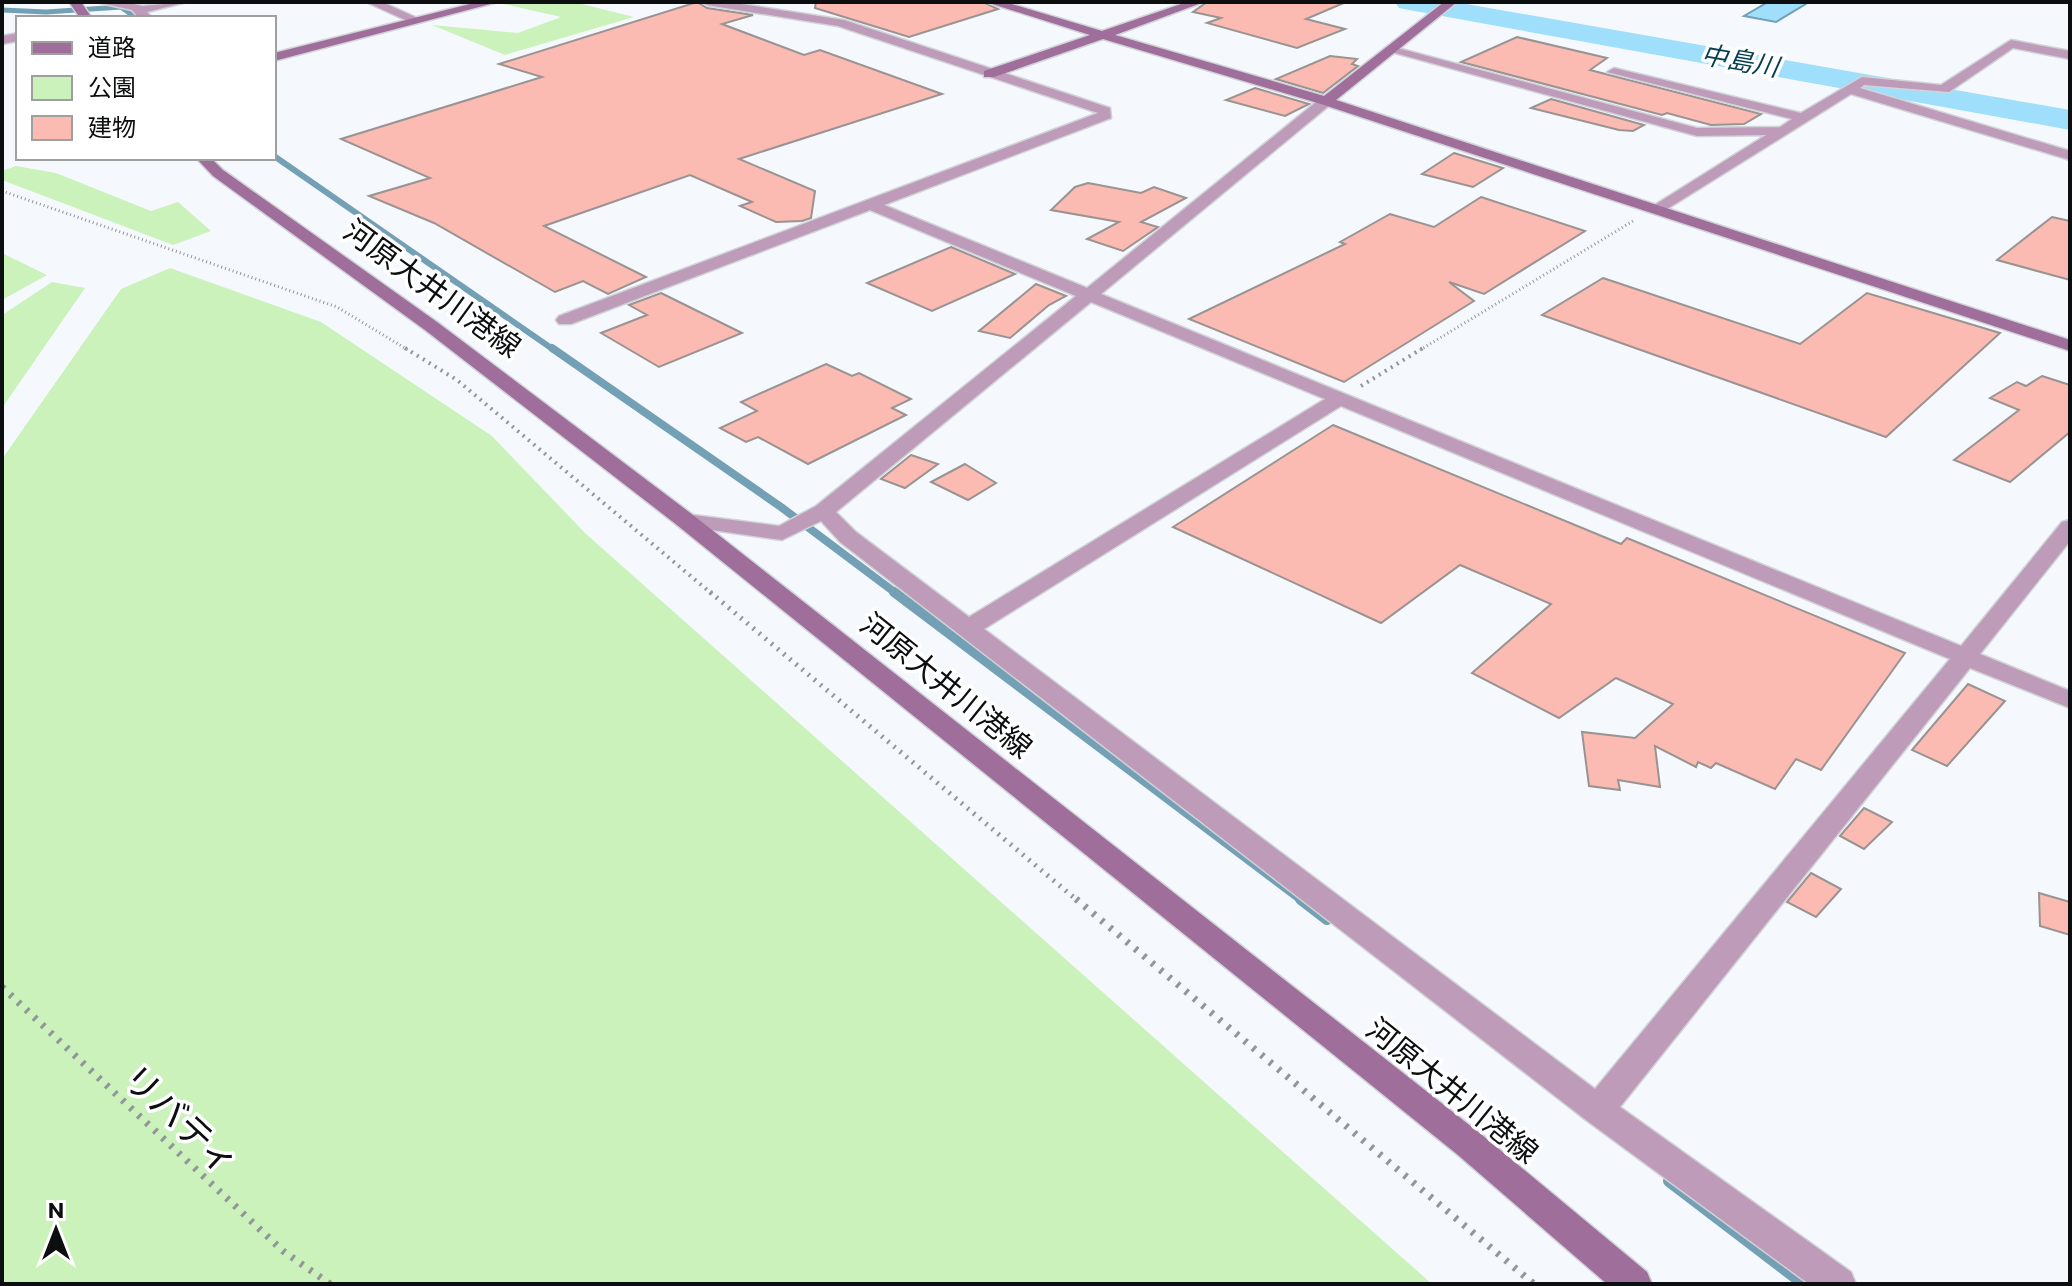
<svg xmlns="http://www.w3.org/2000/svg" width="2072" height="1286" font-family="Commissioner,'Noto Sans JP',sans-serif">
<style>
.green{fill:#cbf2bb}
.water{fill:#9fdffc;stroke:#73a0b5;stroke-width:2}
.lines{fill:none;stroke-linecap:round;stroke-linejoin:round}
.stream-far4{stroke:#73a0b5;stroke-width:5}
.stream-far3{stroke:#73a0b5;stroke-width:6}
.stream-far2{stroke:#73a0b5;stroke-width:8}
.stream-far1{stroke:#73a0b5;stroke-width:10}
.stream{stroke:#73a0b5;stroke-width:12}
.river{fill:#9fdffc;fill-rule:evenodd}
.building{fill:#fbbbb2;stroke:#999392;stroke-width:2}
.street-casing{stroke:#d0d3d8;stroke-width:3}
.secondary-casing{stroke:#d0d3d8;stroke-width:3}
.path-far3{stroke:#929699;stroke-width:3;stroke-dasharray:1 3;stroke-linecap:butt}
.path-far2{stroke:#929699;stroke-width:4;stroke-dasharray:2 5;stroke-linecap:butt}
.path-far1{stroke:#929699;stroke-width:5;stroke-dasharray:2 6;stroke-linecap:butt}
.path{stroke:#929699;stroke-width:7;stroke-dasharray:3 8;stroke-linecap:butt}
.street{fill:#be9cb9;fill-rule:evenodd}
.secondary{fill:#9f6e9a;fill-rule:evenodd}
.labels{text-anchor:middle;stroke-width:7;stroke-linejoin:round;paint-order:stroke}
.far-water-label{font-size:26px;font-style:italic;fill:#063e51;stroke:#fff}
.street-label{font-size:30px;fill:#0c0e0f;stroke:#fff}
.near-street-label{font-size:36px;fill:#0c0e0f;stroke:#fff}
</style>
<rect width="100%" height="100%" fill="#f5f9fe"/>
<!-- green -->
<g class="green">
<polygon points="510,2 574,2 634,17 505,55 432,25 518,33 561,17 503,4"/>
<polygon points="16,166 56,173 151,211 178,202 211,231 173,245 2,180 2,171"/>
<polygon points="2,253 47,275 2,300"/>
<polygon points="170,268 321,322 492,436 586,534 1432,1284 2,1284 2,459 121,289"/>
<polygon points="52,282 85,288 2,408 2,315"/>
</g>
<!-- water -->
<polygon class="water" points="1768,2 1809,2 1776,22 1744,16"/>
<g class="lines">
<!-- stream-far4 -->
<polyline class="stream-far4" points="2,10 46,12 121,7 136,18"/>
<!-- stream-far3 -->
<polyline class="stream-far3" points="274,156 554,350"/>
<!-- stream-far2 -->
<polyline class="stream-far2" points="552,348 781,507 897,594"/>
<!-- stream-far1 -->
<polyline class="stream-far1" points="894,592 1304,901"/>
<!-- stream -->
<g class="stream">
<polyline points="1301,899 1327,919"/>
<polyline points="1669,1181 1804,1284"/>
</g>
<!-- river -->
<polygon class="river" points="1395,2 1455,2 2070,110 2070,130 1409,10 1399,8"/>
</g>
<!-- building -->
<g class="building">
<polygon points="697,2 707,8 753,15 722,24 804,55 820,50 942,94 739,159 815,191 811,218 802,221 776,222 740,206 752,202 690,175 544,226 646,277 608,294 583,281 555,292 434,223 369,196 430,178 341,139 542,77 499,64"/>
<polygon points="816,2 983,2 998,9 909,37 815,8"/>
<polygon points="1207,2 1346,2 1306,19 1345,29 1297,48 1207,23 1221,18 1193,12"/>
<polygon points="1517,37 1607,58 1590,70 1761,114 1744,124 1711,125 1667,113 1662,115 1461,62"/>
<polygon points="1330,56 1357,59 1352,64 1358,66 1323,93 1276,79"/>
<polygon points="1255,88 1309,104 1285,116 1226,100"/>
<polygon points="1551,99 1644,125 1633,131 1619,130 1531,108"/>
<polygon points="1454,153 1503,168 1473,187 1422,174"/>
<polygon points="1088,183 1141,193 1154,187 1186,198 1141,222 1158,227 1123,251 1087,239 1119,222 1051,210 1075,187"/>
<polygon points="1481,197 1585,231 1484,294 1449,282 1474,301 1344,382 1189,319 1345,244 1340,242 1390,214 1434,227"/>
<polygon points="2052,217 2070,221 2070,280 1997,260"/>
<polygon points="951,247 1015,274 932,311 867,283"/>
<polygon points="1603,278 1800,344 1867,293 2000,333 1886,437 1542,315"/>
<polygon points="1036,284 1066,296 1049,305 1010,338 979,331"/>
<polygon points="661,293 742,333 659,367 601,333 647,315 629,305"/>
<polygon points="826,364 852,376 859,373 911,399 892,408 906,415 808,464 758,437 746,442 720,428 757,411 741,402"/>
<polygon points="2042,376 2070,385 2070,432 2010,482 1954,460 2019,410 1990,398 2017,382 2026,386"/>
<polygon points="1333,425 1621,544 1627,538 1905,653 1821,770 1796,759 1775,789 1716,763 1711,768 1698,762 1696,767 1655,746 1660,787 1618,780 1620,790 1589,786 1582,732 1635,738 1673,704 1616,678 1559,718 1472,673 1551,604 1460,565 1381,623 1173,527"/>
<polygon points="911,455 938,464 905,488 881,479"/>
<polygon points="965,464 996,483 968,500 931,482"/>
<polygon points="1968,684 2005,701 1947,766 1912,750"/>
<polygon points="1864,808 1892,822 1864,849 1840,836"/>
<polygon points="1811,873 1841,889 1816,917 1787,902"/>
<polygon points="2039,893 2070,902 2070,935 2040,926"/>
</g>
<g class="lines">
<!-- street casing -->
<g class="street-casing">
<g id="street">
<polygon points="96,2 126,2 142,6 187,2 147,12 152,18 139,18 132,10"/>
<polygon points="366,2 382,2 424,21 414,24"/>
<path d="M 701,2 L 729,2 L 844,20 L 1110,108 L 1111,118 L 884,205 L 1087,288 L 1321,98 L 1331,98 L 1331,104 L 1101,294 L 1961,646 L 2062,522 L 2070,520 L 2070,541 L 1980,654 L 2070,691 L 2070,708 L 1970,668 L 1620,1107 L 1851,1272 L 1856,1284 L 1809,1284 L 1586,1120 L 840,542 L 821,521 L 782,540 L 677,525 L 674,520 L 677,515 L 685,514 L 779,526 L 816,506 L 1076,296 L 870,210 L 571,324 L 559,324 L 556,320 L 559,316 L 1098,113 L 838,26 L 707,5 ZM 1091,302 L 1325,399 L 969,617 L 856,532 L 836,512 ZM 1341,406 L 1950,659 L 1595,1089 L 984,629 Z"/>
<polygon points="18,33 18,41 2,44 2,36"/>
<polygon points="2011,40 2070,51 2070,59 2013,48 1949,92 1864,85 1860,88 2070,151 2070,160 1851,94 1659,214 1653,212 1653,206 1766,135 1697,136 1384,50 1390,46 1697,128 1780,127 1792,119 1607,72 1614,68 1801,113 1862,77 1941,85"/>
</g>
</g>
<!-- secondary casing -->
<g class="secondary-casing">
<g id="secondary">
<polygon points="69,2 81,2 92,18 80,18"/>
<polygon points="478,2 498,2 274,61 274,53"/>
<polygon points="986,2 1005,2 1102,31 1187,2 1204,2 1115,35 1324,96 1444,2 1457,2 1336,100 2070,340 2070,351 1321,104 1103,39 994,77 984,77 984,71 1090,35"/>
<polygon points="196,158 211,158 223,170 437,322 693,515 1482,1135 1647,1272 1652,1284 1607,1284 1458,1155 677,525 425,330 213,176"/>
</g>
</g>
<!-- path-far3 -->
<g class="path-far3">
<polyline points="2,191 337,307 408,350"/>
<polyline points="1420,350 1633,221"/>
</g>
<!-- path-far2 -->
<g class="path-far2">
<polyline points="405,348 457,380 712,594"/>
<polyline points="1361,386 1423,348"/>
</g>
<!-- path-far1 -->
<polyline class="path-far1" points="710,592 1078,901"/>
<!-- path -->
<g class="path">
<polyline points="1076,899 1534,1284"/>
<polyline points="2,987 283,1251 330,1284"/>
</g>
<!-- street -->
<use href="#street" class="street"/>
<!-- secondary -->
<use href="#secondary" class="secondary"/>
</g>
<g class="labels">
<!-- far-water labels -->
<g class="far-water-label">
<text transform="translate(1740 61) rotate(10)" y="9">中島川</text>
</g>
<!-- street labels -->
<g class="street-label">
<text transform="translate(432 289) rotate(36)" y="10">河原大井川港線</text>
<text transform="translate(946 686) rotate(39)" y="10">河原大井川港線</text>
<text transform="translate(1452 1091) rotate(39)" y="10">河原大井川港線</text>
</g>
<!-- near-street labels -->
<g class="near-street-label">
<text transform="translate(181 1120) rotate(43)" y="13">リバティ</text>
</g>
</g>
<!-- border -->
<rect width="2072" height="1286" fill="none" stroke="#0c0e0f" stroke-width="8"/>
<!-- legend -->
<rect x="16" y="16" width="260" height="144" fill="#ffffff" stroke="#9e9f9f" stroke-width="2"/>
<rect x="32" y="42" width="40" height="12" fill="#9f6e9a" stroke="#9e9f9f" stroke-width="2"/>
<text x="88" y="56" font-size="24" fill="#0c0e0f">道路</text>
<rect x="32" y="76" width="40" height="24" fill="#cbf2bb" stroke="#9e9f9f" stroke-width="2"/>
<text x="88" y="96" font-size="24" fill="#0c0e0f">公園</text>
<rect x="32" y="116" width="40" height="24" fill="#fbbbb2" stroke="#9e9f9f" stroke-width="2"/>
<text x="88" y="136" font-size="24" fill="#0c0e0f">建物</text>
<!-- north arrow -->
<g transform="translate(56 1230)" stroke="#ffffff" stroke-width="6" paint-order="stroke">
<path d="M0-6L14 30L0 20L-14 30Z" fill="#0c0e0f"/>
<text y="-12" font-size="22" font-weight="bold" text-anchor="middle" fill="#0c0e0f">N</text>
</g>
</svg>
